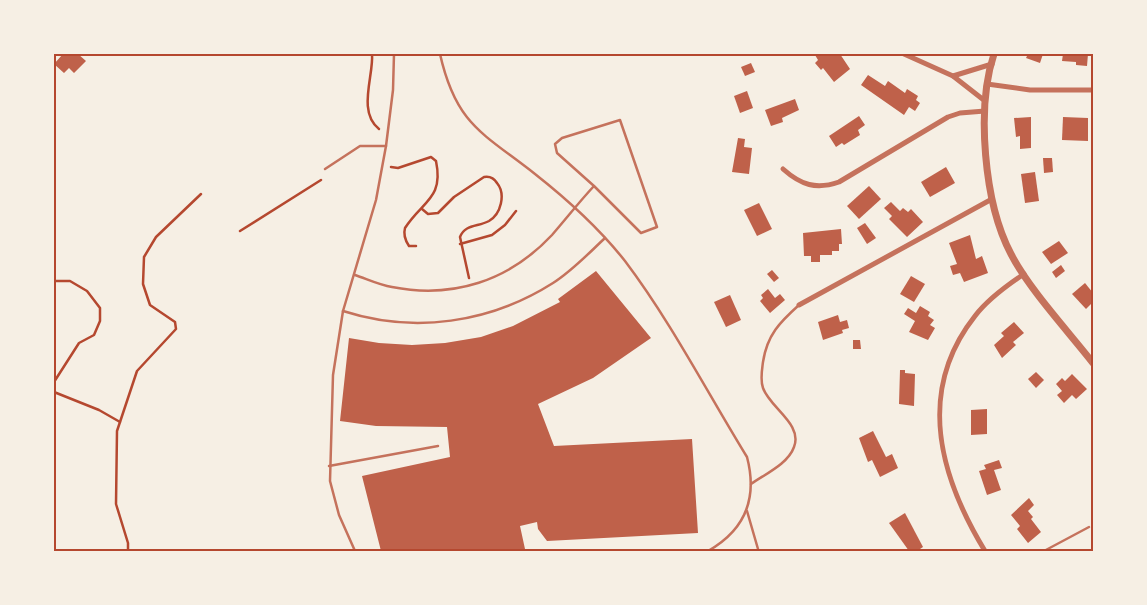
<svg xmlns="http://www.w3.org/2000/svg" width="1147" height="605" font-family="Helvetica,sans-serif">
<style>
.building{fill:#bf614a}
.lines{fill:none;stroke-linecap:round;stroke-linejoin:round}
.path{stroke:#b5482f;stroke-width:2.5}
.service{stroke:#c5725c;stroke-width:2.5}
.minor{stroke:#c5725c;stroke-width:5}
.tertiary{stroke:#c5725c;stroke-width:7}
.neatline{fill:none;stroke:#b5482f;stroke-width:2}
</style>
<rect width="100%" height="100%" fill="#f6efe4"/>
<!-- building -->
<g class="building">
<polygon points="63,54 78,54 86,61 74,73 69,68 64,73 54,64"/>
<polygon points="817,54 840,54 850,69 834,82 823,68 821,70 815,63 818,60 815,55"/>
<polygon points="1028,54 1043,54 1040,63 1026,58"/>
<polygon points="1063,54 1088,54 1087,66 1076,65 1076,62 1062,61"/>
<polygon points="751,63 755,72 745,76 741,67"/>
<polygon points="868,75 885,86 888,81 905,93 907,89 918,96 916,100 920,103 915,111 909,107 904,115 861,85"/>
<polygon points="747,91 753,108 740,113 734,96"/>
<polygon points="795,99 799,110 782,118 783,122 771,126 765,110"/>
<polygon points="859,116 865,125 858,130 860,135 844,145 842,143 836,147 829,136"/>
<polygon points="1031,117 1031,148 1020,149 1020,136 1016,137 1014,118"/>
<polygon points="1063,117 1088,118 1088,141 1062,140"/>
<polygon points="738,138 745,139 744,147 752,148 749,174 732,172"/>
<polygon points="1043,158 1052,158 1053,172 1044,173"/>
<polygon points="946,167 955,183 930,197 921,182"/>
<polygon points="1035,172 1039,201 1025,203 1021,174"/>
<polygon points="869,186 881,199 859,219 847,206"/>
<polygon points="891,202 900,211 903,208 908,212 911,209 923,222 907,237 889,219 892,216 884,208"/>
<polygon points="759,203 772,229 757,236 744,210"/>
<polygon points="865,223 876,238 867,244 857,228"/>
<polygon points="841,229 842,244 839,244 839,251 832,251 832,255 820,255 820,262 811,262 811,256 804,256 803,233"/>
<polygon points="970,235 976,259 982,256 988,273 964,282 960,273 953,275 950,266 957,264 949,243"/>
<polygon points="1059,241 1068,253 1051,264 1042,252"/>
<polygon points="1061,265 1065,271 1056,278 1052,272"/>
<polygon points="772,270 779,278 774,282 767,274"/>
<polygon points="596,271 651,338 593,378 538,404 554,446 692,439 698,533 547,541 538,529 537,522 520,526 525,549 515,551 381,551 362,476 450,457 447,427 376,426 340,421 349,338 379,343 412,345 445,343 481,337 513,326 560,302 558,299"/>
<polygon points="911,276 925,284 914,302 900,294"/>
<polygon points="1085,283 1093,293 1093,302 1086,309 1072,294"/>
<polygon points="768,289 775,298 780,294 785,300 770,313 760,301 763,298 761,295"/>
<polygon points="730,295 741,320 726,327 714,302"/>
<polygon points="920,306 930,312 928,316 934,320 930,325 935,328 928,340 909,332 915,321 904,314 908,308 916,313"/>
<polygon points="838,315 840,322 847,320 849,328 842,330 843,333 823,340 818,322"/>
<polygon points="1014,322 1024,333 1013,342 1016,345 1002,358 994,345 1004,336 1001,333"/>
<polygon points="853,340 860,340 861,349 853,349"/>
<polygon points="900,370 905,370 905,373 915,374 914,406 899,404"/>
<polygon points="1036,372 1044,380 1036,388 1028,379"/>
<polygon points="1072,374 1087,389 1076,399 1072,395 1064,403 1057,395 1062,391 1056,384 1062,378 1065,381"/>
<polygon points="987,409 987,434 971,435 971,410"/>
<polygon points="873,431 886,457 892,454 898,468 880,477 872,460 868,462 859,438"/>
<polygon points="999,460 1002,468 994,470 1001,490 987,495 979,471 986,469 984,465"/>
<polygon points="1029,498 1034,505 1028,511 1033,517 1031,519 1041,532 1028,543 1017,529 1020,526 1011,515"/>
<polygon points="905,513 923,547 917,551 909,551 889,523"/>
</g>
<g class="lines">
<!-- path -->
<g class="path">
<path d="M 372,54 C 374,75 357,112 379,129"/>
<path d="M 391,167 L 398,168 L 431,157 L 436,161 C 444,199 422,201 405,228 C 403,235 405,240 409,246 L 416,246"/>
<path d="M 422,209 L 428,214 L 438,213 L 454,197 L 484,177 C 490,176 494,178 497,183 C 506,194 501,214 489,221 C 478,227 465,224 460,237 L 469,278"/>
<polyline points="240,231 321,180"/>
<polyline points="460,244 492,235 505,225 516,211"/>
<polyline points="54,281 70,281 87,291 100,308 100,321 94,335 79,343 54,382"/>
<polyline points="54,392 99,410 120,422"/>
<polyline points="128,551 128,543 116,504 117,431 137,371 176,329 175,322 150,305 143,284 144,257 156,237 201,194"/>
</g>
<!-- service -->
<g class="service">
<path d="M 440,54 C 456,125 483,133 535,174 C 568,200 599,228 625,261 C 671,322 707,392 747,457 C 758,499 745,530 708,551"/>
<polyline points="325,169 360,146 386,146"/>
<path d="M 355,275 C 367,279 379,285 392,287 C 453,299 509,281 552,235 C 566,219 579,202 594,186 L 641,233 L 657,227 L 620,120 L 562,138 L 555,144 L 557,153 L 594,186"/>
<path d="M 343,311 C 414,334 490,323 553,283 C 572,271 589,253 605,238"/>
<polyline points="329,466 438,446"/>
<path d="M 751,484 C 765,474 788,464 794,447 C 803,424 770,408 763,388 C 760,380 762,370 763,362 C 767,335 780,322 799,305"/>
<polyline points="747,511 758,549"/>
<polyline points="355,551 339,515 330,481 333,375 343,311 376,200 386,146 393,90 394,54"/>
<polyline points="1044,551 1089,527"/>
</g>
<!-- minor -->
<g class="minor">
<polyline points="904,54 953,76 985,101"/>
<polyline points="953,76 992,64"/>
<polyline points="987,84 1030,90 1093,90"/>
<path d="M 783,169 C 801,185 816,190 839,182 L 948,117 L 960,113 L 985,111"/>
<polyline points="799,305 992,199"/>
<path d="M 985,551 C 940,477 915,392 975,316 C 988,299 1006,286 1024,274"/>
</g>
<!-- tertiary -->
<path class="tertiary" d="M 994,54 C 976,108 984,203 1011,254 C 1029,289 1068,331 1093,363"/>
</g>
<!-- border -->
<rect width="1147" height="605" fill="none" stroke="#f6efe4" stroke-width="110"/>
<rect x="55" y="55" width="1037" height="495" class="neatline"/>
</svg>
